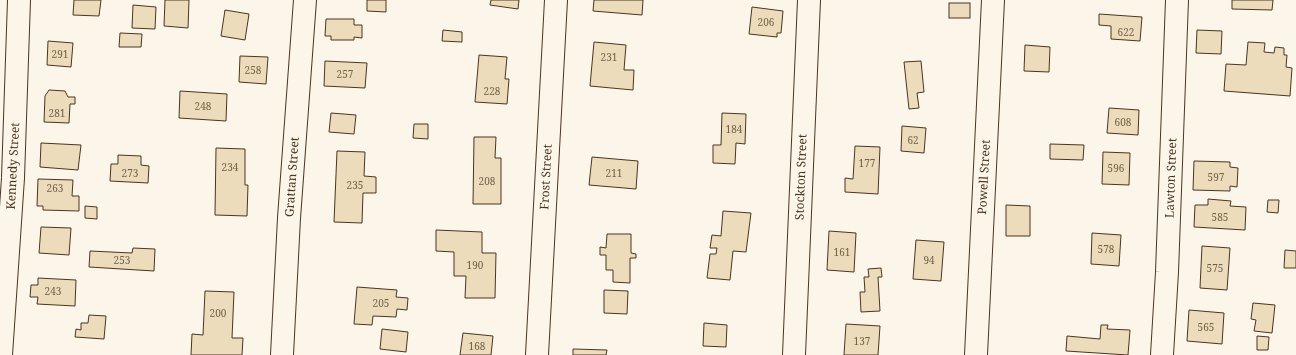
<svg xmlns="http://www.w3.org/2000/svg" width="1296" height="355" font-family="'Noto Serif',serif">
<style>
.building{fill:#ecdcbc;stroke:#4a3520}
.lines{fill:none;stroke-linecap:round;stroke-linejoin:round}
.minor-casing{stroke:#4a3520;stroke-width:24}
.minor{stroke:#fbf6e9;stroke-width:22}
.labels{text-anchor:middle;stroke-width:3;stroke-linejoin:round;paint-order:stroke}
.number-label{font-size:10px;fill:#725f47}
.street-label{font-size:12px;fill:#4a3520;stroke:#fbf6e9}
</style>
<rect width="100%" height="100%" fill="#fbf6e9"/>
<!-- building -->
<g class="building">
<polygon points="74,0 101,0 99,16 73,15"/>
<polygon points="165,0 189,0 188,28 164,26"/>
<polygon points="367,0 386,0 386,12 367,11"/>
<polygon points="491,0 519,0 518,9 490,5"/>
<polygon points="594,0 643,0 642,15 593,11"/>
<polygon points="1232,0 1273,0 1272,10 1232,9"/>
<rect x="949" y="3" width="21" height="15"/>
<polygon points="133,5 156,7 155,29 132,28"/>
<polygon points="752,7 783,11 781,33 777,33 777,37 749,34"/>
<polygon points="225,10 249,14 245,40 221,36"/>
<polygon points="1099,14 1142,17 1140,41 1111,39 1111,26 1099,25"/>
<polygon points="326,19 354,19 354,25 362,25 362,38 354,37 354,40 331,40 331,36 325,36"/>
<polygon points="443,30 462,32 462,42 442,41"/>
<polygon points="1197,30 1222,31 1221,54 1196,53"/>
<polygon points="120,33 142,34 141,47 119,47"/>
<polygon points="48,41 73,43 71,67 47,65"/>
<polygon points="594,42 626,45 624,70 634,70 633,90 590,86"/>
<polygon points="1248,42 1265,43 1264,52 1274,53 1275,47 1284,48 1284,55 1287,55 1286,67 1292,68 1290,96 1224,91 1226,64 1246,65"/>
<polygon points="1025,45 1050,47 1049,72 1024,71"/>
<polygon points="479,55 507,57 505,79 509,79 507,104 475,102"/>
<polygon points="240,56 268,57 266,84 239,82"/>
<polygon points="325,61 367,63 365,88 324,86"/>
<polygon points="921,61 924,92 917,93 919,108 909,109 904,62"/>
<polygon points="49,90 65,91 68,97 75,97 75,104 70,104 69,123 44,122 45,96"/>
<polygon points="180,91 227,94 226,121 179,118"/>
<polygon points="1109,108 1139,110 1138,135 1107,133"/>
<polygon points="331,113 356,115 354,134 329,132"/>
<polygon points="722,113 746,114 745,144 736,143 735,164 713,163 713,145 721,145"/>
<polygon points="414,124 428,124 428,139 413,138"/>
<polygon points="902,126 926,128 924,153 901,151"/>
<polygon points="474,137 496,137 495,158 501,158 501,204 473,204"/>
<polygon points="41,143 81,145 78,170 40,167"/>
<polygon points="1050,144 1084,145 1083,160 1050,159"/>
<polygon points="855,146 880,147 878,194 845,192 845,178 853,179"/>
<polygon points="216,148 245,149 245,185 248,185 247,216 215,215"/>
<polygon points="337,151 365,152 364,176 376,177 376,193 363,193 362,223 334,222"/>
<polygon points="1103,152 1130,153 1129,185 1102,184"/>
<polygon points="118,155 141,156 141,165 149,166 148,183 110,181 111,164 118,164"/>
<polygon points="592,157 638,161 636,189 589,185"/>
<polygon points="1194,161 1230,162 1230,167 1238,168 1237,187 1230,186 1230,191 1193,190"/>
<polygon points="38,179 73,180 72,196 79,196 79,211 43,210 43,206 37,206"/>
<polygon points="1208,199 1231,201 1230,206 1246,207 1245,230 1194,227 1195,205 1208,205"/>
<polygon points="1268,200 1279,200 1278,213 1267,212"/>
<polygon points="1006,205 1030,206 1030,236 1006,236"/>
<polygon points="85,206 97,207 97,219 85,218"/>
<polygon points="723,211 751,213 746,252 733,251 730,280 707,278 710,254 716,254 717,248 710,248 712,235 721,236"/>
<polygon points="41,227 71,228 69,255 39,253"/>
<polygon points="436,230 482,232 482,253 496,253 495,298 465,298 466,276 454,276 454,252 436,251"/>
<polygon points="829,231 856,233 854,272 827,270"/>
<polygon points="1092,233 1121,235 1119,266 1091,264"/>
<polygon points="607,234 631,234 631,253 636,254 636,258 630,258 630,283 613,282 613,270 606,270 606,255 600,255 600,247 606,248"/>
<polygon points="916,240 944,242 941,281 913,279"/>
<polygon points="1202,246 1230,248 1227,290 1200,288"/>
<polygon points="133,248 155,249 154,271 89,267 90,251 132,253"/>
<polygon points="1285,250 1296,251 1296,268 1284,268"/>
<polygon points="881,268 882,277 878,277 880,311 861,312 860,292 865,292 864,277 869,277 868,269"/>
<polygon points="38,278 76,280 75,306 37,304 38,297 30,297 31,285 38,285"/>
<polygon points="357,287 397,290 396,297 408,298 407,310 397,309 396,317 373,316 372,325 354,324"/>
<polygon points="604,290 628,291 627,314 604,313"/>
<polygon points="205,291 234,292 232,338 243,338 242,355 191,355 192,334 203,335"/>
<polygon points="1253,303 1275,305 1272,333 1254,331 1256,320 1251,319"/>
<polygon points="1189,310 1224,313 1222,344 1187,341"/>
<polygon points="89,315 106,316 104,339 75,337 76,329 81,330 81,323 88,323"/>
<polygon points="704,323 727,325 726,347 703,346"/>
<polygon points="846,324 880,326 878,355 844,355"/>
<polygon points="1101,325 1108,325 1107,329 1130,330 1128,355 1066,351 1067,336 1100,339"/>
<polygon points="382,329 408,332 406,352 380,349"/>
<polygon points="463,333 493,336 491,355 460,355"/>
<polygon points="1257,336 1269,337 1268,350 1257,350"/>
<polygon points="573,349 607,350 606,355 573,355"/>
</g>
<g class="lines">
<!-- minor casing -->
<g class="minor-casing">
<g id="minor">
<polyline points="1,355 13,178 19,0"/>
<polyline points="282,355 289,218 305,0"/>
<polyline points="537,355 556,0"/>
<polyline points="794,355 809,0"/>
<polyline points="976,355 993,0"/>
<polyline points="1162,355 1167,272 1177,0"/>
</g>
</g>
<!-- minor -->
<use href="#minor" class="minor"/>
</g>
<g class="labels">
<!-- number labels -->
<g class="number-label">
<text x="766" y="26">206</text>
<text x="1126" y="36">622</text>
<text x="60" y="58">291</text>
<text x="609" y="61">231</text>
<text x="253" y="74">258</text>
<text x="345" y="78">257</text>
<text x="492" y="95">228</text>
<text x="203" y="110">248</text>
<text x="57" y="117">281</text>
<text x="1123" y="126">608</text>
<text x="734" y="133">184</text>
<text x="913" y="144">62</text>
<text x="867" y="167">177</text>
<text x="230" y="171">234</text>
<text x="1116" y="172">596</text>
<text x="130" y="177">273</text>
<text x="614" y="177">211</text>
<text x="1216" y="181">597</text>
<text x="487" y="185">208</text>
<text x="355" y="189">235</text>
<text x="55" y="192">263</text>
<text x="1220" y="221">585</text>
<text x="1106" y="253">578</text>
<text x="842" y="256">161</text>
<text x="122" y="264">253</text>
<text x="929" y="264">94</text>
<text x="475" y="269">190</text>
<text x="1215" y="272">575</text>
<text x="53" y="295">243</text>
<text x="381" y="307">205</text>
<text x="218" y="317">200</text>
<text x="1206" y="331">565</text>
<text x="862" y="345">137</text>
<text x="477" y="350">168</text>
</g>
<!-- street labels -->
<g class="street-label">
<text transform="translate(13 166) rotate(-87)" y="4">Kennedy Street</text>
<text transform="translate(292 177) rotate(-86)" y="4">Grattan Street</text>
<text transform="translate(546 177) rotate(-87)" y="4">Frost Street</text>
<text transform="translate(801 177) rotate(-88)" y="4">Stockton Street</text>
<text transform="translate(984 177) rotate(-87)" y="4">Powell Street</text>
<text transform="translate(1171 178) rotate(-88)" y="4">Lawton Street</text>
</g>
</g>
</svg>
